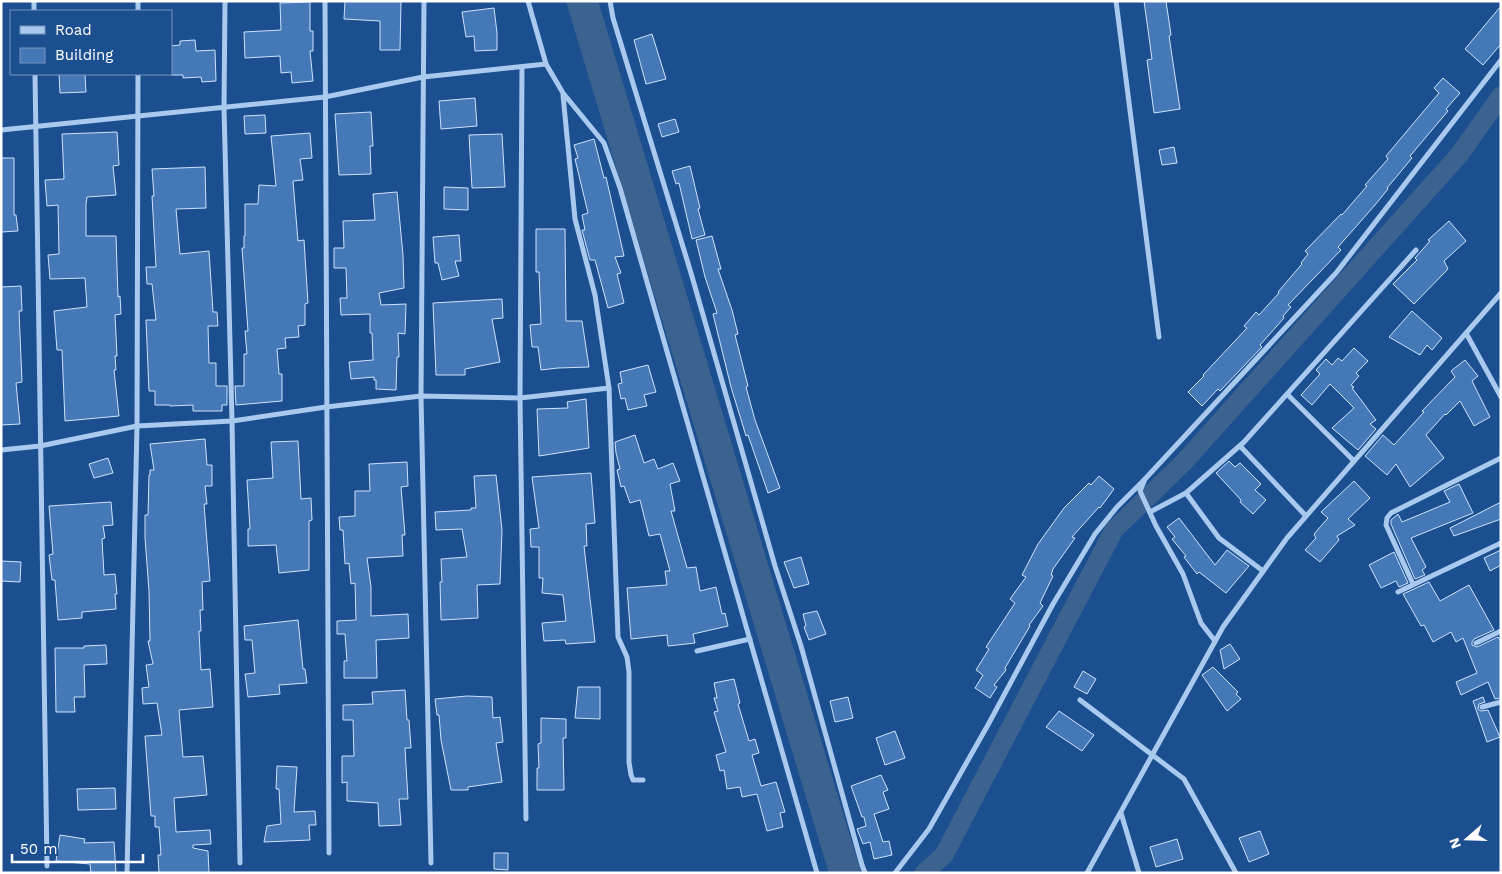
<svg xmlns="http://www.w3.org/2000/svg" width="1502" height="874" font-family="'Work Sans',sans-serif">
<style>
.lines{fill:none;stroke-linecap:round;stroke-linejoin:round}
.canal{stroke:#3c6290;stroke-width:19}
.river{stroke:#3c6290;stroke-width:31}
.building{fill:#4478b7;stroke:#cfe3fa}
.minor{stroke:#a9c9ee;stroke-width:5}
</style>
<rect width="100%" height="100%" fill="#1b4f8f"/>
<g class="lines">
<!-- canal -->
<polyline class="canal" points="924,873 944,855 1114,530 1184,462 1459,155 1501,96"/>
<!-- river -->
<polyline class="river" points="582,1 845,873"/>
</g>
<!-- building -->
<g class="building">
<polygon points="345,1 401,1 400,50 380,50 380,21 344,19"/>
<polygon points="1144,1 1166,1 1171,35 1169,36 1180,109 1154,113 1147,60 1152,59"/>
<polygon points="310,2 310,31 313,31 313,51 310,51 313,81 292,83 291,72 281,73 280,56 245,58 244,32 281,30 280,3"/>
<polygon points="1501,6 1501,44 1483,65 1465,49"/>
<polygon points="494,8 497,33 497,50 475,51 474,36 466,37 462,12"/>
<polygon points="652,34 666,79 646,84 634,40"/>
<polygon points="195,40 196,51 215,50 216,81 202,82 201,77 183,78 183,75 171,75 171,46 180,45 180,41"/>
<polygon points="59,74 85,74 86,92 60,93"/>
<polygon points="1443,78 1460,93 1446,109 1448,111 1410,156 1412,158 1387,188 1388,189 1375,205 1338,247 1341,250 1288,305 1291,307 1283,316 1284,318 1260,345 1262,347 1220,391 1218,389 1202,406 1188,392 1204,376 1203,375 1247,328 1244,326 1256,312 1259,315 1279,293 1278,292 1302,264 1301,263 1308,254 1305,251 1341,214 1342,215 1367,186 1365,185 1388,159 1386,156 1439,93 1434,88"/>
<polygon points="475,98 477,126 441,129 439,101"/>
<polygon points="371,112 373,146 370,146 371,174 339,175 335,114"/>
<polygon points="265,115 266,133 245,134 244,116"/>
<polygon points="675,119 679,132 662,137 658,124"/>
<polygon points="117,132 119,165 113,166 116,195 87,197 86,204 86,236 116,236 118,297 120,296 121,314 115,315 117,356 115,356 116,370 114,370 119,416 65,421 62,350 57,350 54,311 87,307 85,278 50,279 48,255 59,254 58,205 47,206 45,180 64,179 62,134"/>
<polygon points="310,133 312,158 300,159 303,180 293,181 298,241 304,240 308,303 305,304 305,325 298,326 299,337 285,338 286,348 277,349 279,374 282,374 282,401 236,405 235,386 244,386 244,354 247,354 245,331 248,331 242,248 244,248 244,236 245,236 245,204 258,204 259,185 276,186 271,136"/>
<polygon points="502,134 505,187 472,188 469,135"/>
<polygon points="594,139 604,178 606,177 624,256 615,257 621,273 617,274 624,303 608,308 595,260 590,260 582,230 585,230 582,215 588,213 575,159 578,158 574,145"/>
<polygon points="1174,147 1177,163 1162,165 1159,150"/>
<polygon points="1,158 14,158 14,215 16,215 18,231 1,232"/>
<polygon points="690,166 700,208 698,209 705,235 692,239 679,183 676,184 672,171"/>
<polygon points="205,167 206,208 176,209 180,254 209,251 213,312 217,312 218,326 208,326 209,363 216,363 216,386 227,386 227,405 222,405 222,411 193,411 193,405 170,406 170,405 155,405 155,391 149,391 146,320 156,320 152,284 147,284 146,267 156,267 152,196 154,196 152,169"/>
<polygon points="444,187 468,188 468,210 444,209"/>
<polygon points="397,192 403,255 404,288 379,293 381,305 406,304 405,334 398,333 399,357 397,357 396,390 376,389 376,380 374,380 374,377 351,379 349,362 373,360 372,333 370,333 370,314 341,315 340,298 347,298 346,268 334,268 334,248 344,248 343,221 375,220 373,194"/>
<polygon points="1449,221 1466,241 1444,261 1448,269 1414,304 1393,284 1417,260 1415,258 1430,241 1428,240"/>
<polygon points="536,229 565,229 566,321 582,321 589,367 558,368 541,370 538,347 532,347 530,325 541,324 539,272 536,272"/>
<polygon points="459,235 461,261 455,261 459,276 442,280 438,263 435,263 433,237"/>
<polygon points="712,236 721,269 718,269 732,310 738,334 735,335 748,386 746,387 755,420 780,488 768,493 748,435 746,436 743,426 731,387 713,314 717,313 705,277 696,240"/>
<polygon points="21,286 22,311 19,311 22,382 16,383 20,424 1,425 1,287"/>
<polygon points="502,299 503,318 492,319 500,362 465,369 465,375 436,375 433,303"/>
<polygon points="1412,311 1442,338 1432,350 1427,345 1420,355 1389,337"/>
<polygon points="1354,348 1368,361 1356,373 1359,376 1351,385 1354,387 1352,388 1376,420 1370,424 1376,429 1358,450 1332,428 1354,408 1330,384 1312,405 1301,395 1320,374 1316,370 1326,359 1332,365 1338,358 1342,361"/>
<polygon points="1465,360 1478,376 1472,381 1490,417 1474,426 1460,401 1446,415 1445,414 1426,435 1444,458 1410,487 1396,464 1387,475 1365,456 1383,435 1394,445 1424,412 1422,411 1455,377 1451,371"/>
<polygon points="648,365 656,392 644,395 647,406 628,410 625,398 621,399 618,384 622,383 620,372"/>
<polygon points="586,399 589,448 539,456 537,409 568,408 567,402"/>
<polygon points="635,435 644,463 654,459 658,469 673,463 680,481 670,484 675,511 671,511 687,568 696,567 700,591 716,587 722,614 725,613 728,626 693,634 695,643 668,646 667,635 631,639 627,588 667,585 665,571 670,571 660,534 649,536 640,500 630,503 624,486 621,487 617,470 620,469 616,453 615,442"/>
<polygon points="205,439 207,465 212,465 212,486 205,486 207,504 204,504 210,581 202,582 203,610 200,610 201,631 199,631 201,670 210,669 213,707 179,710 183,757 203,756 207,795 174,798 176,832 210,830 211,844 193,845 193,848 208,851 209,873 159,873 158,855 161,855 159,827 155,827 155,816 151,816 145,736 162,735 157,703 143,704 142,688 149,687 146,665 153,664 148,641 150,641 149,591 145,538 145,515 148,515 149,475 150,475 150,470 154,470 150,444"/>
<polygon points="298,441 301,499 311,498 312,520 309,521 309,570 279,573 276,545 248,546 248,529 250,529 247,480 273,478 271,442"/>
<polygon points="108,458 113,473 94,478 89,464"/>
<polygon points="1229,461 1235,467 1240,463 1261,484 1255,490 1266,500 1253,514 1240,502 1241,500 1216,473"/>
<polygon points="407,462 408,486 401,487 405,535 402,535 403,556 367,558 371,587 371,616 408,614 409,638 376,640 377,678 344,678 344,661 347,661 345,634 337,634 337,621 356,620 355,583 351,584 349,563 345,564 343,530 340,530 339,517 355,516 355,491 370,491 369,464"/>
<polygon points="591,473 595,523 586,524 587,546 584,546 595,642 566,644 565,640 544,641 542,623 566,621 563,595 542,593 543,578 539,578 539,547 531,547 530,529 539,528 532,477"/>
<polygon points="496,475 502,530 500,584 477,585 478,618 441,620 440,582 442,582 441,559 467,557 462,529 436,530 435,512 471,510 471,508 476,508 474,476"/>
<polygon points="1099,476 1114,489 1100,508 1099,507 1072,537 1075,538 1053,569 1051,575 1053,576 1040,603 1043,606 1029,625 1030,626 1005,668 1006,670 994,685 997,687 990,698 975,688 983,675 976,670 989,649 986,647 1015,603 1010,599 1026,577 1022,575 1038,544 1064,508 1089,483 1091,485"/>
<polygon points="1354,481 1370,498 1348,519 1355,525 1337,536 1339,540 1320,562 1305,550 1316,538 1314,534 1328,518 1321,512"/>
<polygon points="1459,484 1473,513 1411,538 1426,567 1422,570 1425,575 1415,579 1391,524 1391,520 1398,514 1402,522 1450,502 1444,491"/>
<polygon points="111,502 113,525 103,526 105,538 102,539 104,575 115,574 117,594 115,594 116,609 82,612 82,618 58,620 55,580 52,580 49,555 53,554 49,506"/>
<polygon points="1501,502 1501,519 1454,536 1450,528"/>
<polygon points="1179,518 1215,565 1227,550 1249,566 1226,593 1199,572 1197,574 1184,557 1186,556 1172,539 1175,537 1167,527"/>
<polygon points="1501,550 1501,565 1490,571 1484,558"/>
<polygon points="1394,552 1408,583 1399,587 1396,581 1381,588 1369,565"/>
<polygon points="801,557 809,584 794,588 784,562"/>
<polygon points="1,561 21,562 20,582 1,581"/>
<polygon points="1429,582 1440,601 1469,585 1494,630 1474,639 1472,642 1472,645 1477,647 1498,637 1501,642 1501,698 1495,699 1488,682 1461,695 1456,682 1477,673 1463,638 1456,642 1451,632 1433,642 1424,625 1421,626 1403,594"/>
<polygon points="817,611 826,634 809,640 804,627 806,626 803,614"/>
<polygon points="298,620 303,669 305,669 307,683 279,685 280,694 248,697 245,674 255,673 252,640 245,640 244,626"/>
<polygon points="1230,644 1240,659 1224,669 1220,650"/>
<polygon points="106,645 107,664 84,665 85,697 74,697 75,712 56,712 55,648 84,648 84,646"/>
<polygon points="1213,667 1238,692 1236,694 1241,699 1227,711 1202,675"/>
<polygon points="1083,671 1096,679 1087,694 1074,687"/>
<polygon points="734,679 740,703 738,704 749,741 755,739 759,753 752,755 761,786 776,782 785,812 780,813 783,827 767,831 757,794 742,797 740,787 727,789 724,770 720,771 716,755 726,752 714,712 718,711 714,698 717,698 714,683"/>
<polygon points="578,687 600,687 600,719 575,718"/>
<polygon points="405,690 407,720 409,720 411,748 405,748 408,799 399,799 401,825 379,826 378,803 347,801 347,782 342,783 342,756 354,756 353,720 343,720 343,705 373,704 372,692"/>
<polygon points="467,696 492,697 493,718 500,717 503,742 496,743 502,782 468,787 468,790 451,790 441,740 439,715 437,715 435,699"/>
<polygon points="848,697 853,718 835,722 830,701"/>
<polygon points="1483,697 1485,702 1479,704 1478,709 1481,711 1488,710 1500,737 1487,742 1473,701"/>
<polygon points="1059,711 1094,735 1082,751 1046,727"/>
<polygon points="541,718 566,719 566,738 563,738 564,790 537,790 537,768 539,768 538,744 541,743"/>
<polygon points="895,731 905,758 885,765 876,738"/>
<polygon points="277,766 297,767 294,812 315,811 316,825 309,825 310,840 264,842 267,826 281,824 279,789 276,789"/>
<polygon points="881,775 888,790 883,792 889,809 874,814 883,842 889,841 892,855 874,859 870,842 863,844 857,829 866,826 864,817 862,817 851,786"/>
<polygon points="115,788 116,809 78,810 77,789"/>
<polygon points="1260,831 1269,854 1249,862 1239,838"/>
<polygon points="60,835 85,839 84,843 114,842 116,873 91,873 90,864 56,861"/>
<polygon points="1177,839 1183,859 1156,867 1150,847"/>
<polygon points="494,853 508,853 508,870 494,869"/>
</g>
<g class="lines">
<!-- minor -->
<g class="minor">
<polyline points="34,1 34,11"/>
<polyline points="225,1 224,108 232,421 240,863"/>
<polyline points="325,1 329,853"/>
<polyline points="424,1 421,396 431,863"/>
<polyline points="528,1 546,64 563,93 604,143 620,188 817,873"/>
<polyline points="610,1 613,18 691,273 775,566 801,646 862,865 865,873"/>
<polyline points="1116,1 1159,337"/>
<polyline points="138,11 138,1"/>
<polyline points="522,67 520,398 526,819"/>
<polyline points="35,74 47,866"/>
<polyline points="563,95 575,219 595,295 609,388 618,637 627,657 629,672 629,762 631,775 633,780 643,780"/>
<polyline points="1,130 325,97 423,77 546,64"/>
<polyline points="1466,333 1501,397"/>
<polyline points="1287,394 1354,461"/>
<polyline points="1240,446 1306,516"/>
<polyline points="1,450 40,446 137,426 232,421 326,407 421,396 520,398 609,388"/>
<polyline points="1186,493 1219,538 1263,571"/>
<polyline points="1150,512 1186,493 1244,442 1416,250"/>
<polyline points="1413,584 1386,525 1387,518 1391,513 1501,458"/>
<polyline points="1398,592 1501,543"/>
<polyline points="1215,641 1201,623 1183,574 1156,526 1140,491 1145,479 1336,273 1501,60"/>
<polyline points="1476,643 1501,631"/>
<polyline points="697,651 750,639"/>
<polyline points="1080,700 1184,779 1236,873"/>
<polyline points="1482,707 1501,702"/>
<polyline points="1121,813 1139,873"/>
<polyline points="127,873 137,426 138,74"/>
<polyline points="895,873 929,829 989,723 1053,604 1095,534 1117,507 1144,480"/>
<polyline points="1087,873 1223,627 1287,538 1501,293"/>
</g>
</g>
<!-- border -->
<rect width="1502" height="874" fill="none" stroke="#ffffff" stroke-width="5"/>
<!-- legend -->
<rect x="10" y="10" width="162" height="65" fill="#1b4f8f" stroke="#7695bc"/>
<rect x="20" y="26" width="25" height="8" fill="#a9c9ee" stroke="#7695bc"/>
<text x="55" y="35" font-size="15" fill="#ffffff">Road</text>
<rect x="20" y="48" width="25" height="15" fill="#4478b7" stroke="#7695bc"/>
<text x="55" y="60" font-size="15" fill="#ffffff">Building</text>
<!-- north arrow -->
<g transform="translate(1467 839) rotate(250)" stroke="#1b4f8f" stroke-width="4" paint-order="stroke">
<path d="M0-4L9 19L0 12L-9 19Z" fill="#ffffff"/>
<text y="-8" font-size="14" font-weight="bold" text-anchor="middle" fill="#ffffff">N</text>
</g>
<!-- scale -->
<path d="M12 854v8h131v-8" fill="none" stroke="#ffffff" stroke-width="2.5"/>
<text x="20" y="854" font-size="15" fill="#ffffff" stroke="#1b4f8f" stroke-width="4" paint-order="stroke">50 m</text>
</svg>
